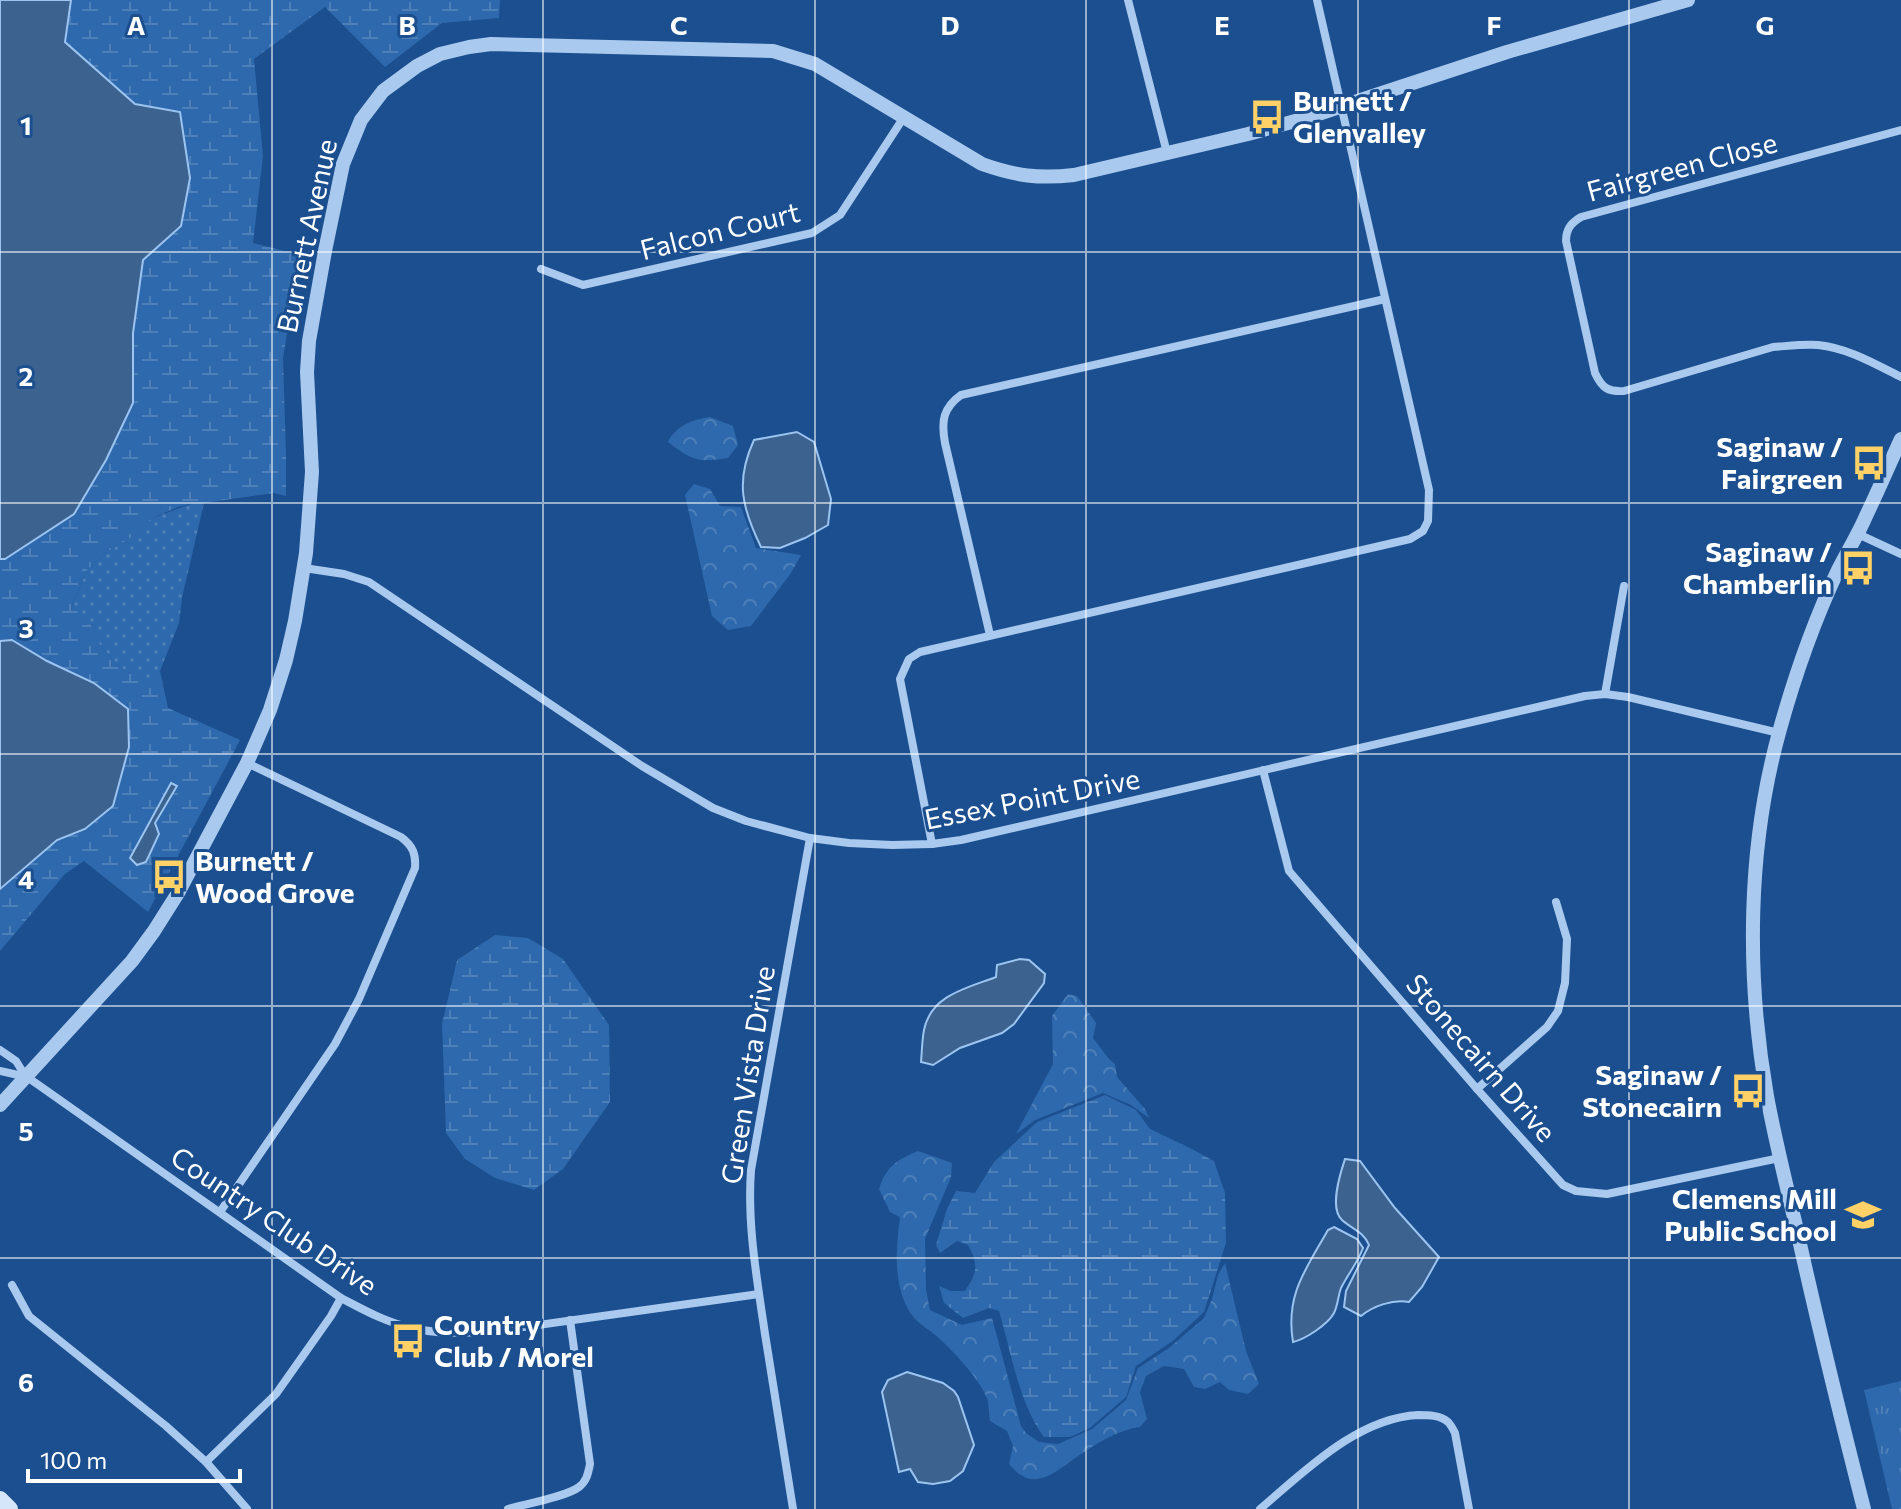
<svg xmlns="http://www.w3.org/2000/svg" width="1901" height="1509" font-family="Commissioner,sans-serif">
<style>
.grass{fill:url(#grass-dots)}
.forest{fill:url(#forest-crowns)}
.wetland{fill:url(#wetland-marsh)}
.park{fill:url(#park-tufts)}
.water{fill:#3c6290;stroke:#9cc4f0;stroke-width:2}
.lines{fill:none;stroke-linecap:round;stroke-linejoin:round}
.minor{stroke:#a9c9ee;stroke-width:8}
.tertiary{stroke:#a9c9ee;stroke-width:14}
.secondary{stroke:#d6e6fa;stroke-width:16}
.grid{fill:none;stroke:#fff;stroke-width:2;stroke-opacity:0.55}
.labels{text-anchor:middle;stroke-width:6;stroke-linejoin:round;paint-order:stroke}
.poi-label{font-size:28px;font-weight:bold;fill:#fff;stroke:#1b4f8f;text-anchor:end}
.street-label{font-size:28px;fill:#fff;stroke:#1b4f8f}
.grid-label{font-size:26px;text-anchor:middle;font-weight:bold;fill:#fff;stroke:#1b4f8f;stroke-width:6;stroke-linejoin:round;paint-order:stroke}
</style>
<defs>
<pattern id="grass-dots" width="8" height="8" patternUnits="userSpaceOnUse" patternTransform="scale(2)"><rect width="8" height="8" fill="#2e69ad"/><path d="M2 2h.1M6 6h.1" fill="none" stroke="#4d80b9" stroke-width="1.8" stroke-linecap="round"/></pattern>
<pattern id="forest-crowns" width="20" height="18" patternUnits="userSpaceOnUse" patternTransform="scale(2)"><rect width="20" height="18" fill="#2e69ad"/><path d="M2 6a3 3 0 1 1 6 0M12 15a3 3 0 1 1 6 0" fill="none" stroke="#4d80b9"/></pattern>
<pattern id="wetland-marsh" width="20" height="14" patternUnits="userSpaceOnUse" patternTransform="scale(2)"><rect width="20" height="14" fill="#2e69ad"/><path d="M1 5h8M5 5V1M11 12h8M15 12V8" fill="none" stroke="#4d80b9"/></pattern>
<pattern id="park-tufts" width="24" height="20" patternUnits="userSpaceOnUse" patternTransform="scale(2)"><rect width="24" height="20" fill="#2e69ad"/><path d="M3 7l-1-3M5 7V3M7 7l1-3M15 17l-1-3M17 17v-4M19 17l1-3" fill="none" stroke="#4d80b9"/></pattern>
</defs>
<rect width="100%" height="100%" fill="#1b4f8f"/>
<!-- grass -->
<polygon class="grass" points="193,503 204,503 182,598 179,623 160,671 144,683 116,664 100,645 72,606 87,570 105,553 131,537 153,518"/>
<!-- forest -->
<g class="forest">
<path d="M 710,417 L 733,426 L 738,445 L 728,458 C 698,463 691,460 668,442 C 675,426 694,419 710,417 Z"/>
<polygon points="694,484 710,489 720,506 741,507 756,548 801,555 791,573 751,626 728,630 712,616 685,495"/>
<polygon points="1068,994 1077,996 1096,1023 1093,1038 1109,1059 1115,1064 1117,1077 1145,1109 1149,1118 1131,1105 1103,1093 1035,1120 1016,1134 1053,1064 1052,1016"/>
<path d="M 918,1151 L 952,1163 L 951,1177 L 925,1239 L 926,1289 L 930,1310 L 962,1325 L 992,1318 L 1021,1426 L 1026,1433 L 1039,1442 L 1058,1444 L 1092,1429 L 1126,1400 L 1138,1368 L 1169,1348 L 1204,1318 L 1212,1299 L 1218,1275 L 1225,1263 L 1246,1351 L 1259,1384 L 1248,1394 L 1229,1390 L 1220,1382 L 1205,1389 L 1194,1387 L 1184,1369 L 1164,1366 L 1146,1376 L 1140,1392 L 1147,1419 L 1140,1427 C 1118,1430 1097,1443 1078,1456 C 1054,1473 1033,1494 1009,1464 L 1013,1446 L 1007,1431 L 990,1421 C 989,1415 989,1408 988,1402 C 984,1383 950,1347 934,1334 C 924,1326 914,1321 908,1309 C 893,1281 896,1248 900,1217 L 890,1212 L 879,1189 C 886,1167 896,1160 918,1151 Z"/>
</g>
<!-- wetland -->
<g class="wetland">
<polygon points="71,0 500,0 499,18 442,23 385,67 325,7 254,59 263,156 253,243 300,255 283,358 286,454 286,496 274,493 204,503 193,503 178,507 153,518 132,537 105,553 87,570 72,606 92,627 100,645 116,664 144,682 160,671 168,708 240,740 148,912 84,861 65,874 0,951 0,889 58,840 86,829 129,747 127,709 94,683 47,661 12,641 0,641 0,559 5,559 74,514 106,460 133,403 133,333 143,260 181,226 180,113 135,104 65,41"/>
<polygon points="495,935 528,938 563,959 609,1025 610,1102 563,1169 534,1190 495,1178 465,1159 446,1133 442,1024 457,960"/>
<path d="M 1105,1095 L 1136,1110 L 1150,1129 L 1188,1147 L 1214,1161 L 1225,1193 L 1226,1243 L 1204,1312 L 1174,1340 L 1136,1366 L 1126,1397 L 1090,1428 L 1070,1437 L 1044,1437 C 1019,1404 1011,1351 999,1311 L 989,1308 L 963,1318 L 944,1303 L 939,1286 L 951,1291 L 965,1291 C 977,1273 979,1265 968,1245 L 957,1241 L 940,1253 L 936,1245 L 947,1209 L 956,1191 L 975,1193 L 994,1162 L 1037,1122 Z"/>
</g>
<!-- park -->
<polygon class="park" points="1901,1381 1901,1509 1892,1509 1864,1390"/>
<!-- water -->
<g class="water">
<polygon points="0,0 71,0 65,42 135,104 180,112 190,178 181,226 143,260 133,333 133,403 106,460 74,514 5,559 0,559"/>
<path d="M 797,432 L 814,442 L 831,499 L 828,525 L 805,538 L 780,548 L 761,547 C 742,508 735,481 754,440 Z"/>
<polygon points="12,640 47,661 94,683 128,709 129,747 113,806 85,829 57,840 0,889 0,641"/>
<polygon points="171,783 177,786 155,823 159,834 146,862 137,865 130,858"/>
<path d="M 1020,959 L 1029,960 L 1045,974 L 1044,983 L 1014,1024 L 1002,1033 L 960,1048 L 933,1065 L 921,1062 C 922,1051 922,1040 924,1030 C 931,995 967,988 996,977 L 997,965 Z"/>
<path d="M 1345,1159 L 1360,1161 L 1395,1208 L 1439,1257 L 1422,1287 L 1409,1302 C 1393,1299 1373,1306 1361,1316 L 1344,1307 L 1346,1291 L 1369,1245 C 1364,1232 1352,1229 1342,1220 C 1329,1208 1340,1174 1345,1159 Z"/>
<path d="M 1334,1227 L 1357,1239 L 1363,1248 C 1358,1262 1348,1274 1341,1288 C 1338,1296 1338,1305 1334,1313 C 1328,1324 1306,1339 1293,1342 C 1285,1295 1306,1269 1328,1230 Z"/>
<polygon points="907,1372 943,1383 954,1391 958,1397 974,1445 963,1471 950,1481 933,1484 918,1482 910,1469 899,1472 882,1392 888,1380"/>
</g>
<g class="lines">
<!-- minor -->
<g class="minor">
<polyline points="1128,0 1167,153"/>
<path d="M 1901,130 L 1581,217 C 1571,223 1566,229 1566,241 L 1595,373 C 1602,388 1608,392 1624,391 L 1773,347 C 1788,346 1803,344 1818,345 C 1848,348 1875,364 1901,377"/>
<polyline points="541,269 583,285 812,233 840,215 904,117"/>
<polyline points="1858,534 1901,554"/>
<polyline points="304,568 344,574 369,582 642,766 713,808 746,821 810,838 849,843 892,845 932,844 961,840 1585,696 1605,694 1628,697 1779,733"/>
<path d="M 990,635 L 945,443 C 941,421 943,408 961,395 L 1385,299"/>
<polyline points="1605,694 1624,586"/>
<polyline points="1263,770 1289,871 1477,1089 1563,1185 1576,1191 1607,1194 1780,1158"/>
<polyline points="932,844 900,679 909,659 920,652 1410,539 1423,531 1428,521 1429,490 1317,0"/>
<polyline points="0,1050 16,1061 26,1077"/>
<path d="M 0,1071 L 27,1077 L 40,1086 L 341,1298 C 364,1310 387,1323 412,1328 C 437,1334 462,1333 488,1332 L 759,1294"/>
<polyline points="1477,1089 1547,1027 1558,1011 1565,983 1567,939 1556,902"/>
<path d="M 220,1212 L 335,1044 L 359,999 L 415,868 C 416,854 413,846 401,837 L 247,763"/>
<polyline points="12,1285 29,1316 166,1426 206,1462 247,1509"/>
<polyline points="206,1462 276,1394 331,1316 341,1298"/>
<path d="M 508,1509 C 525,1504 566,1497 579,1487 C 587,1481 588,1473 590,1464 L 570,1320"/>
<path d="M 793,1509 C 784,1451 774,1392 765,1334 C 757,1279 747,1225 751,1170 L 810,838"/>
<path d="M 1260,1509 C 1304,1472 1357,1418 1418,1415 C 1428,1415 1440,1415 1448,1422 C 1451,1425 1453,1429 1455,1433 L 1469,1509"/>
</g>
<!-- tertiary -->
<g class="tertiary">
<path d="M 0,1105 L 132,961 L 154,931 L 178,893 L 247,763 L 270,710 L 286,660 L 295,621 L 306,553 L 312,472 L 307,372 L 309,341 L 325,251 L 343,164 L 361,120 L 383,91 L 417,66 L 440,54 L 469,47 L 491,44 L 773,51 L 815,64 L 982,164 C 1016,176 1039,179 1074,175 L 1248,134 L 1306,118 L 1507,52 L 1688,0"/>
<path d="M 1864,1509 C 1840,1415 1817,1321 1796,1226 C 1786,1183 1775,1140 1767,1096 C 1746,976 1747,847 1780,729 C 1795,675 1814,621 1838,570 C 1847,552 1858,535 1866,516 C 1878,491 1889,465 1901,439"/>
</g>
<!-- secondary -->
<polyline class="secondary" points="0,1499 10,1509"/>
</g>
<!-- grid -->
<path class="grid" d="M 272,0 L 272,1509M 543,0 L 543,1509M 815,0 L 815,1509M 1086,0 L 1086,1509M 1358,0 L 1358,1509M 1629,0 L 1629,1509M 0,252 L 1901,252M 0,503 L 1901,503M 0,754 L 1901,754M 0,1006 L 1901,1006M 0,1258 L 1901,1258"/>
<!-- icons -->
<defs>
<g id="bus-bare" transform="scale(2.76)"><path d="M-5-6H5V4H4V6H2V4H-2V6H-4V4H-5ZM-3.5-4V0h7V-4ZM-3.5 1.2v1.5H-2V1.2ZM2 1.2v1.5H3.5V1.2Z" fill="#ffd166" stroke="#1b4f8f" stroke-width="2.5" paint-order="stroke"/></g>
<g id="school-bare" transform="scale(2.76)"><path d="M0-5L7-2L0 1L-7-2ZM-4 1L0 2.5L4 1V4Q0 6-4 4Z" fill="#ffd166" stroke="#1b4f8f" stroke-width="2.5" paint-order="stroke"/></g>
</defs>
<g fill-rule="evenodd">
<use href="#bus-bare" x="1267" y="117"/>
<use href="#bus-bare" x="1869" y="463"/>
<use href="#bus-bare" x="1858" y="568"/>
<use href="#bus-bare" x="169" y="877"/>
<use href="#bus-bare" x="1748" y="1091"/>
<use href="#school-bare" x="1863" y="1215"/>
<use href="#bus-bare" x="408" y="1341"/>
</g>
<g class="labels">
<!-- poi labels -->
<g class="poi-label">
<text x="1293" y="111" text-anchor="start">Burnett /<tspan x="1293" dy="32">Glenvalley</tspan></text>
<text x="1843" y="457">Saginaw /<tspan x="1843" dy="32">Fairgreen</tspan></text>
<text x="1832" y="562">Saginaw /<tspan x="1832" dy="32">Chamberlin</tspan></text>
<text x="195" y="871" text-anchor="start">Burnett /<tspan x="195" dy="32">Wood Grove</tspan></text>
<text x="1722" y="1085">Saginaw /<tspan x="1722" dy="32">Stonecairn</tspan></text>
<text x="1837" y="1209">Clemens Mill<tspan x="1837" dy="32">Public School</tspan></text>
<text x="434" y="1335" text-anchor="start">Country<tspan x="434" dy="32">Club / Morel</tspan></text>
</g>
<!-- street labels -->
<g class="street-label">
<text transform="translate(1682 167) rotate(-15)" y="10">Fairgreen Close</text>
<text transform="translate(720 231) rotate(-14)" y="10">Falcon Court</text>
<text transform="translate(307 236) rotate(-78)" y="10">Burnett Avenue</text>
<text transform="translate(1032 799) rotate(-11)" y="10">Essex Point Drive</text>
<text transform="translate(1481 1058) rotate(49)" y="10">Stonecairn Drive</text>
<text transform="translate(748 1075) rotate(-81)" y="10">Green Vista Drive</text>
<text transform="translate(274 1221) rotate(34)" y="10">Country Club Drive</text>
</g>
</g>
<g class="grid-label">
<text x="136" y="35">A</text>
<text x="407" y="35">B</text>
<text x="679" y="35">C</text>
<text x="950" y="35">D</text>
<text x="1222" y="35">E</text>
<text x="1494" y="35">F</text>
<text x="1765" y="35">G</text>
<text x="26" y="135">1</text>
<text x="26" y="386">2</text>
<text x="26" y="638">3</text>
<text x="26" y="889">4</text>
<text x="26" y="1141">5</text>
<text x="26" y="1392">6</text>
</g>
<!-- scale -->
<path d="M28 1469v12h212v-12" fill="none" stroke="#ffffff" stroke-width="4"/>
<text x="40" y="1469" font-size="24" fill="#ffffff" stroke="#1b4f8f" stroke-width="6" paint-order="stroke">100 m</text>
</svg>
